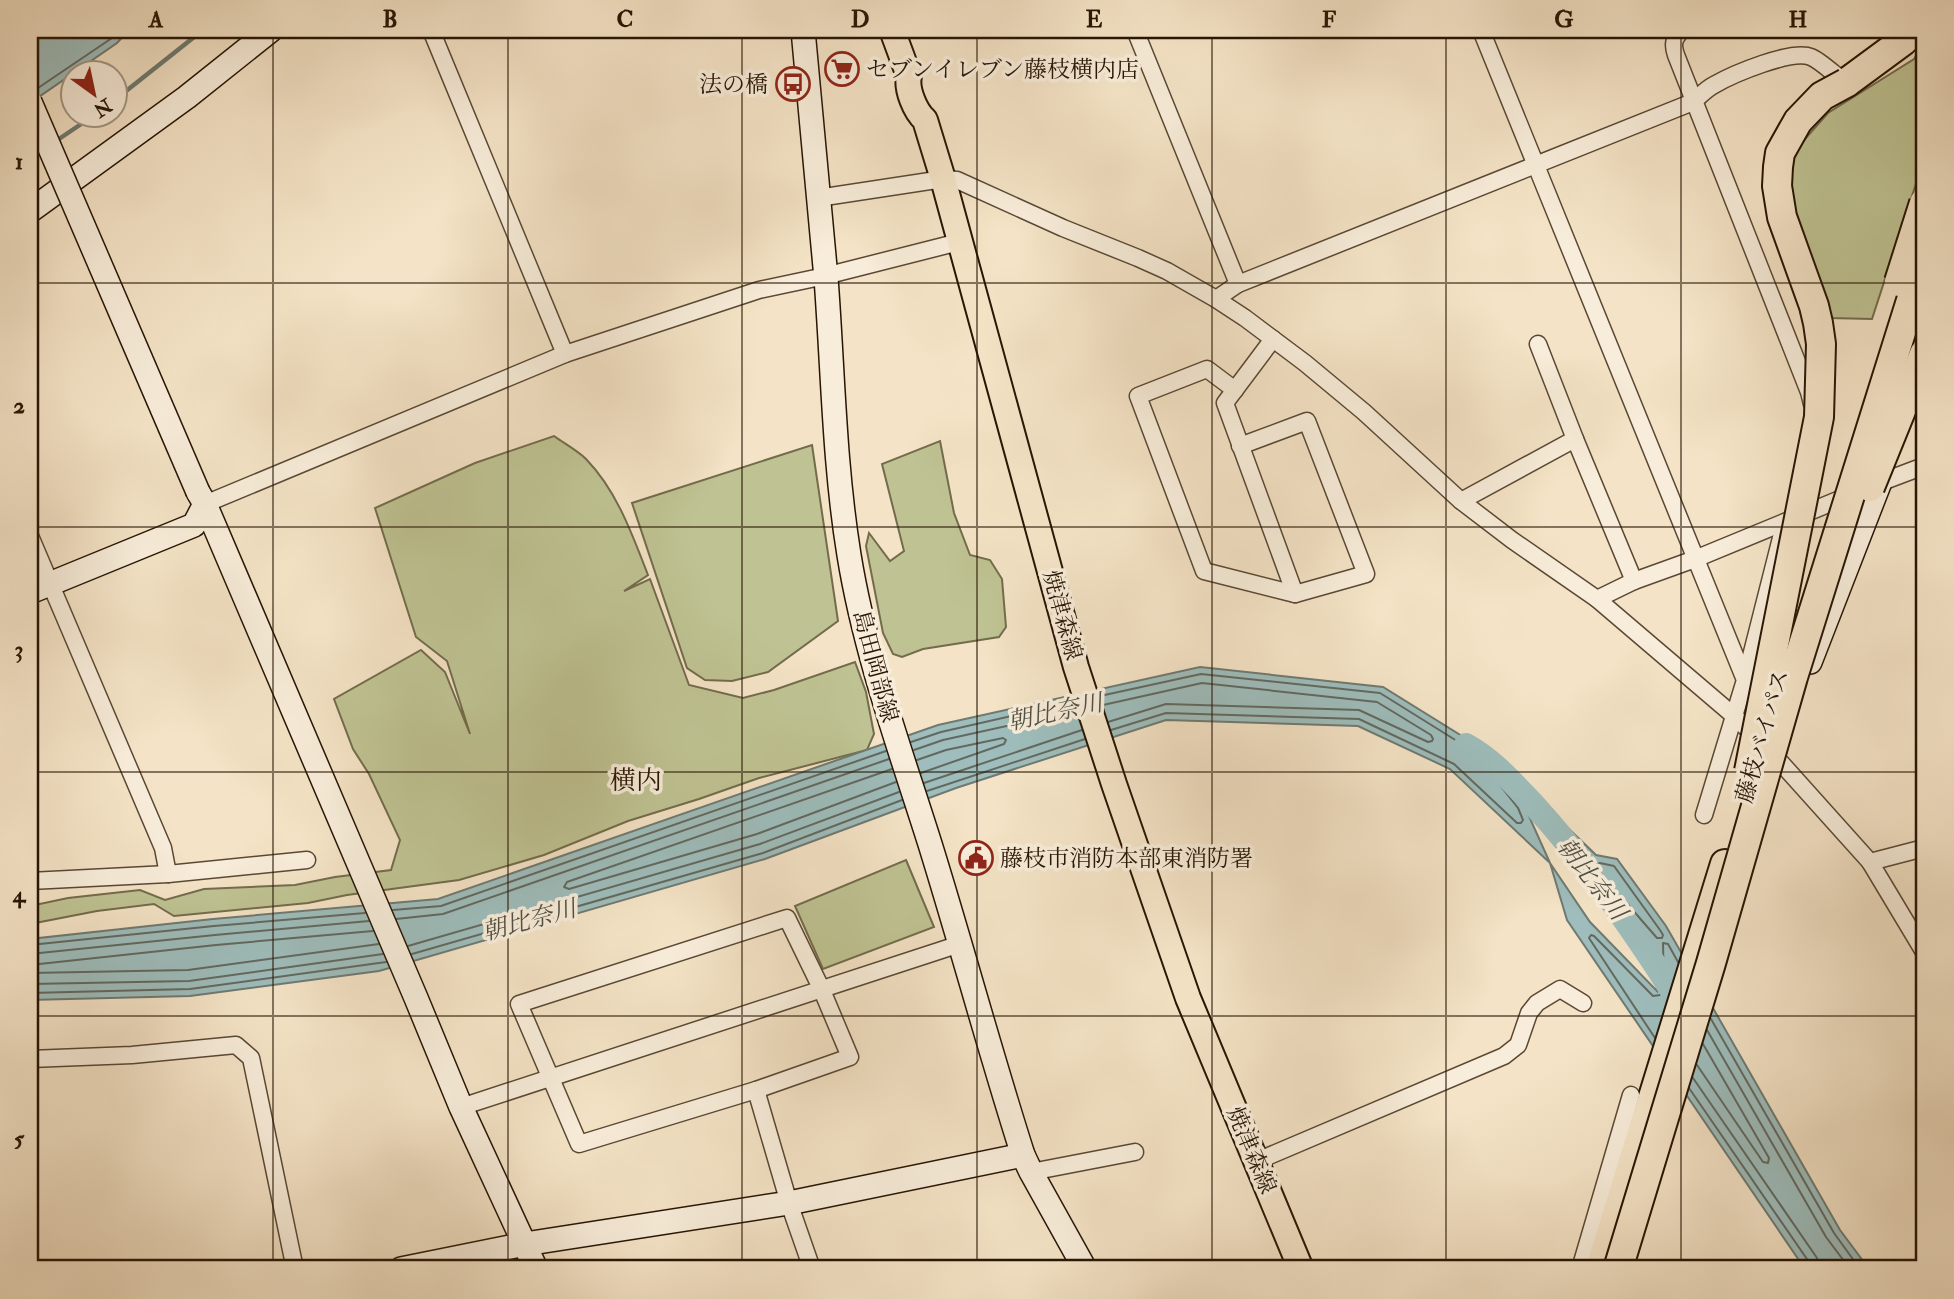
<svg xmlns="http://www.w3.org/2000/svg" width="1954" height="1299" font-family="'IM FELL Double Pica','Noto Serif JP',serif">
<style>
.green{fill:#bfc393;stroke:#736c4c;stroke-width:2}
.water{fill:#9ebdbc;stroke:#6e7a72;stroke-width:2}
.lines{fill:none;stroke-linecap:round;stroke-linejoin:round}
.shore{stroke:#626960;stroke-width:2}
.stream{stroke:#6e7a72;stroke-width:4.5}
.river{stroke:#9ebdbc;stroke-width:24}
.street-casing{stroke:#5a4834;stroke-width:19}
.secondary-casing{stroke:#271504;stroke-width:26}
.primary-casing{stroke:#271504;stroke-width:28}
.highway-casing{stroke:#271504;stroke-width:32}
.street{stroke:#f8edda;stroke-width:16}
.secondary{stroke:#f8edda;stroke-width:23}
.primary{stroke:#f4e3c6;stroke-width:24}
.highway{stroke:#f4e3c6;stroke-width:28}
.secondary-bridge-casing{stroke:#271504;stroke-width:26;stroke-linecap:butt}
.highway-bridge-casing{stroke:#271504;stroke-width:32;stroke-linecap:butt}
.secondary-bridge{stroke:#f8edda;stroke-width:23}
.highway-bridge{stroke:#f4e3c6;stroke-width:28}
.grid{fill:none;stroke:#271504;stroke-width:2;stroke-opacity:0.55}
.labels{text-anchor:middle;stroke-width:7;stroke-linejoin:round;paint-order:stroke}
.poi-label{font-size:23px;fill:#271504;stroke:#f8edda;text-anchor:start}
.street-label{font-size:23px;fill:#271504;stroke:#f8edda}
.water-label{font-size:24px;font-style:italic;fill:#515044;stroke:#f8edda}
.quarter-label{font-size:26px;fill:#271504;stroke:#f8edda}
.neatline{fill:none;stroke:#271504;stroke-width:2.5}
.grid-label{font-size:23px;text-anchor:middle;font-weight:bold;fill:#271504}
</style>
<rect width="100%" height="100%" fill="#f4e3c6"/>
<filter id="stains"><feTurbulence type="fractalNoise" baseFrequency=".00286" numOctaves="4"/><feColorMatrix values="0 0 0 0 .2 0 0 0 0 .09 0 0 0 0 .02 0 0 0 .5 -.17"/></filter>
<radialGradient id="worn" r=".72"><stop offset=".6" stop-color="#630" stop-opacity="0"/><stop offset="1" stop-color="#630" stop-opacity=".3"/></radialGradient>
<!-- green -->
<g class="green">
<polygon points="1924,42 1924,159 1872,319 1830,318 1797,229 1785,181 1797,148 1828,113 1914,59"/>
<path d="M 554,436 C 565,444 577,450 586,459 C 617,491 632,534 648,575 L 624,591 L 650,579 L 689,685 L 743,698 L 774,690 L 855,662 L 866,692 L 874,734 L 867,750 L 759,778 L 699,799 L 628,821 L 544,855 L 459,880 L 347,895 L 308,903 L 174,916 L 154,904 L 97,911 L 30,924 L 30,906 L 68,898 L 140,890 L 165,900 L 204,889 L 295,885 L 335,877 L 391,870 L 400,840 L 369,774 L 353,749 L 334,699 L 421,650 L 445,672 L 470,734 L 447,661 L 416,637 L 375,508 L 475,463 Z"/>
<polygon points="940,441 954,513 970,555 990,560 1002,579 1006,627 999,637 923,649 902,657 893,654 883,633 866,546 869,533 890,561 904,551 882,464"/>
<polygon points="812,445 838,621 768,672 732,681 705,680 687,668 632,503"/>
<polygon points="906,860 934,927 823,969 795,906"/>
</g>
<!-- water -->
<g class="water">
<polygon points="73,30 129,30 117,43 30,103 30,61"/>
<polygon points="1200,667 1383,687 1478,746 1524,805 1550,863 1590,922 1657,991 1655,946 1583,864 1543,804 1596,855 1617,859 1666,926 1840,1230 1869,1269 1805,1269 1567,920 1550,863 1450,769 1358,726 1166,720 956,788 765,859 379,971 190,996 30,1000 30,939 213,919 438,899 938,725"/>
</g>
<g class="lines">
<!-- shore -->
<g class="shore">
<polyline points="35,90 112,38 120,30"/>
<polyline points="1100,696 1201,674 1380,693 1473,751 1518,808 1523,820 1521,823 1517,823 1454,764 1359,719 1166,713 1111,730"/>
<polyline points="1103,705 1202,683 1377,702 1431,735 1433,739 1432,741 1428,742 1359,710 1166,704 1108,722"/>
<polyline points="911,742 941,732 1073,702"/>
<polyline points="914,750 943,740 1075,711"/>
<polyline points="917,760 946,750 1003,738 1006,740 1004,744 921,773"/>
<polyline points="892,769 567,882 564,887 569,889 757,834 896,782"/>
<polyline points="924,783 1082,730"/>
<polyline points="927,791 1085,739"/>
<polygon points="1600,863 1614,866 1660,930 1663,935 1662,938 1657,938 1597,869 1596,865"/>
<polyline points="393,910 441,906 886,751"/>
<polyline points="396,919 443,914 889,759"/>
<polyline points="30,945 214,926 365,913"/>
<polyline points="408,946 760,844 899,792"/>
<polyline points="30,954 215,935 369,921"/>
<polyline points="412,954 763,853 902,800"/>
<polyline points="30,965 216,945 373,931"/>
<polyline points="30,973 188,970 379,944"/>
<polyline points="30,984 189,981 383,954"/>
<polyline points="30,993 190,989 386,962"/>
<polyline points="1711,1019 1834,1233 1860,1269"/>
<polyline points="1707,1030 1826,1237 1850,1269"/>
<polyline points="1655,1038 1589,938 1591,935 1594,936 1653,996 1660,995 1664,989 1663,943 1668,944 1678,962"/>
<polyline points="1697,1065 1763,1162 1768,1163 1769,1158 1703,1044"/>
<polyline points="1693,1078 1817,1258 1819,1269"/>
<polyline points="1689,1088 1809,1262 1811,1269"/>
</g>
<!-- stream -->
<g class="stream">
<polyline points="116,99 203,30"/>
<polyline points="56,141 93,116"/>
<polyline points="30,159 43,150"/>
</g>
<!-- river -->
<g class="river">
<polyline points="30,62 68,30"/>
<path d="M 1466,745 C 1492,759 1513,783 1534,805 C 1587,863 1632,928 1674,994"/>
</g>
<!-- street casing -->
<g class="street-casing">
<g id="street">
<polyline points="431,30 565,354"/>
<polyline points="1135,30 1238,284"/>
<polyline points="1481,30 1745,680 1704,815"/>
<path d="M 1682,30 C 1674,38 1672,44 1676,55 L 1809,392 L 1812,404"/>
<polyline points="818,198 943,179 957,180 1063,228 1138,258 1167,271 1216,299 1245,318 1305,363 1364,412 1461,501 1512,540 1597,599 1733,715 1774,755 1870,862 1924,952"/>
<path d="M 1216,299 L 1238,284 L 1693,102 C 1700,96 1706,89 1714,85 C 1733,74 1792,49 1811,57 C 1821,61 1836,76 1846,83"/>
<polyline points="1273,339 1225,403 1295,594"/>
<polyline points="1538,344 1575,439 1634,581"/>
<polyline points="1235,390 1207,369 1138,396 1204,571 1295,594 1366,574 1307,421 1240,446"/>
<polyline points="1871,486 1924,466"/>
<polyline points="1461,501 1575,439"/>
<polyline points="205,504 565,354 759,290 825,276 959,242"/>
<polyline points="30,536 163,848 168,874"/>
<polyline points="1597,599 1634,581 1695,559 1850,495"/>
<polyline points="1745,680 1784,526"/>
<polyline points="1870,862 1924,848"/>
<polyline points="30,881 168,874 307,860"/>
<polygon points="787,918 821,988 850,1057 756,1090 579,1144 519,1004"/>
<polyline points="30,1059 132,1055 236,1045 251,1058 295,1269"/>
<polyline points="756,1090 789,1203 812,1269"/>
<polyline points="461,1107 960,944"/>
<polyline points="1257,1161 1504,1056 1518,1045 1529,1013 1537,1003 1560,989 1583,1003"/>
<polyline points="1031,1172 1135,1152"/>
<polyline points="1580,1269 1631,1095"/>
</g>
</g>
<!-- secondary casing -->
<g class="secondary-casing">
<g id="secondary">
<path d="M 803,30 C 810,113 819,195 826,278 C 833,370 834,463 849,555 C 865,654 900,749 930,844 C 962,947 990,1052 1023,1155 L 1031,1172 L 1085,1269"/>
<polyline points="30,211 187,97 271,30"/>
<polyline points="198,492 205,504 416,998 461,1107 536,1269"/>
<polyline points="30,592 194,525 205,504"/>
<polyline points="1810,662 1880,482"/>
<polyline points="401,1269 525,1244 789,1203 1023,1155"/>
</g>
</g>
<!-- primary casing -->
<g class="primary-casing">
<path id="primary" d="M 892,30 L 909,76 C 906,89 915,111 925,120 L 943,179 L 1076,667 L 1114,784 L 1188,998 L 1301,1269"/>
</g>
<!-- highway casing -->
<g class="highway-casing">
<g id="highway">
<polyline points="1846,83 1903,41 1914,30"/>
<polyline points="1600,1269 1725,864"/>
</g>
</g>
<!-- street -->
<use href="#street" class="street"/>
<!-- secondary -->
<use href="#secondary" class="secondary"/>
<!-- primary -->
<use href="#primary" class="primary"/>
<!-- highway -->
<use href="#highway" class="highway"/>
<!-- secondary-bridge casing -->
<g class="secondary-bridge-casing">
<polyline id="secondary-bridge" points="30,102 198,492"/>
</g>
<!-- highway-bridge casing -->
<g class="highway-bridge-casing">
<g id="highway-bridge">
<polyline points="1899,282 1924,203"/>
<polyline points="1870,487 1924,354"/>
<polyline points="1749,771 1819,417 1821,344 1818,323 1814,306 1782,217 1777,186 1778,167 1780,153 1798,121 1822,96 1846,83"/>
<polyline points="1618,1269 1711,963 1793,677 1924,259"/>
</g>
</g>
<!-- secondary-bridge -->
<use href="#secondary-bridge" class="secondary-bridge"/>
<!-- highway-bridge -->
<use href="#highway-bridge" class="highway-bridge"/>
</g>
<!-- grid -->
<path class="grid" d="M 273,30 L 273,1269M 508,30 L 508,1269M 742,30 L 742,1269M 977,30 L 977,1269M 1212,30 L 1212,1269M 1446,30 L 1446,1269M 1681,30 L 1681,1269M 30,283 L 1924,283M 30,527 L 1924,527M 30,772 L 1924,772M 30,1016 L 1924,1016"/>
<!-- icons -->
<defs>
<g id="supermarket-ring" transform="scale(1.75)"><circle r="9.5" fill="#f8edda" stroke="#8f2418" stroke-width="1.5"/><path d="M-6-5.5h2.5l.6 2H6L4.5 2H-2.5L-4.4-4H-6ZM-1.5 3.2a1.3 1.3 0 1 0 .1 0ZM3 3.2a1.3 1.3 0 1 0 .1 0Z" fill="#8f2418"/></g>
<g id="bus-ring" transform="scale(1.75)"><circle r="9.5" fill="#f8edda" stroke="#8f2418" stroke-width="1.5"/><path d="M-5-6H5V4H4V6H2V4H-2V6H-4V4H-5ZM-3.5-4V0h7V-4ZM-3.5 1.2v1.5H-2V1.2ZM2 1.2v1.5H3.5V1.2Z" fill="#8f2418"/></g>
<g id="civic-ring" transform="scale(1.75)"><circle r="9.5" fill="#f8edda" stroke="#8f2418" stroke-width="1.5"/><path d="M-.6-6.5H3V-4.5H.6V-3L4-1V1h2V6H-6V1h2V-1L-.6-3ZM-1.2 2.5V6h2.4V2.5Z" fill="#8f2418"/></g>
</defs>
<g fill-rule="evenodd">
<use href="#supermarket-ring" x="842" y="69"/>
<use href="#bus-ring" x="793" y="84"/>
<use href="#civic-ring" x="976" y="858"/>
</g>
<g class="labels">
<!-- poi labels -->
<g class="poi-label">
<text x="866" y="77">セブンイレブン藤枝横内店</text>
<text x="768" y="92" text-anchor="end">法の橋</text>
<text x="1000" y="866">藤枝市消防本部東消防署</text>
</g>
<!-- street labels -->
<g class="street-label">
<text transform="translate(1063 615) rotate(75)" y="8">焼津森線</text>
<text transform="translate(876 666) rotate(75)" y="8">島田岡部線</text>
<text transform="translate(1762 736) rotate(-74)" y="8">藤枝バイパス</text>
<text transform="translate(1252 1150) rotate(67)" y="8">焼津森線</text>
</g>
<!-- water labels -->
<g class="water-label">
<text transform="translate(1055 712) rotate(-12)" y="8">朝比奈川</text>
<text transform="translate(1592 879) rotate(52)" y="8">朝比奈川</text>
<text transform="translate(529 920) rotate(-15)" y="8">朝比奈川</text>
</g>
<!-- quarter labels -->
<g class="quarter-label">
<text x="636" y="789">横内</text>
</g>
</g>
<!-- margin -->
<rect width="1954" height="1299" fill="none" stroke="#f4e3c6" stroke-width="77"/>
<!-- north arrow -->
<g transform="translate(94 94) rotate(147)"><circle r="33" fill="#f8edda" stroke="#a49784" stroke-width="2"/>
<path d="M0-5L12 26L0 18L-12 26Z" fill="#8f2418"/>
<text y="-10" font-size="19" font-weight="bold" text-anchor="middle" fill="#271504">N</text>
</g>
<rect x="38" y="38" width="1878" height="1222" class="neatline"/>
<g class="grid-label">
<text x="156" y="27">A</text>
<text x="390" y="27">B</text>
<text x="625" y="27">C</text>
<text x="860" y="27">D</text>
<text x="1094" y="27">E</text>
<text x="1329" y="27">F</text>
<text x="1564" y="27">G</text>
<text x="1798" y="27">H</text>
<text x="19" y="169">1</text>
<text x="19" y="413">2</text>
<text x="19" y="657">3</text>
<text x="19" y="902">4</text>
<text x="19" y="1146">5</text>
</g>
<rect width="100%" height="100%" filter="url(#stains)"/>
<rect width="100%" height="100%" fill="url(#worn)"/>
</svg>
